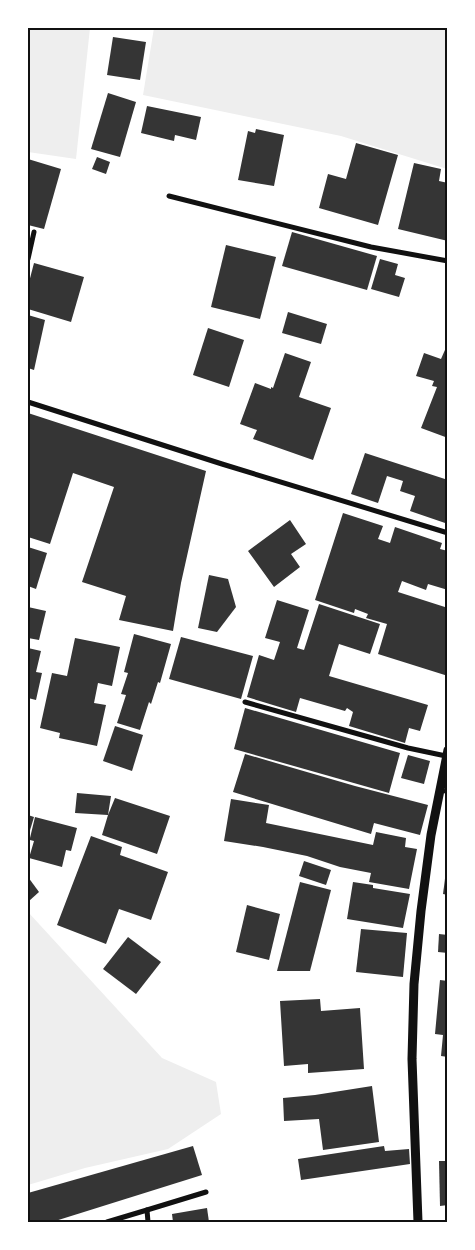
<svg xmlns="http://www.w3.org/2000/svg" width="475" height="1250" font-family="'IBM Plex Sans',sans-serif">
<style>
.green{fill:#eee}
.building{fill:#353535}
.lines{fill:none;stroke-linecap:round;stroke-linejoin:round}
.service{stroke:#111;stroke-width:4}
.minor{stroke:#111;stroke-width:5}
.tertiary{stroke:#111;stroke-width:9}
.neatline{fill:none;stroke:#111;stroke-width:2}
</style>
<rect width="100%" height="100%" fill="#fff"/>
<!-- green -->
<g class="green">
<polygon points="28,28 90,28 76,159 28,152"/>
<polygon points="154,28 447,28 447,169 341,136 143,95"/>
<polygon points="28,912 162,1058 216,1082 221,1114 168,1149 85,1168 28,1185"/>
</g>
<!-- building -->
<g class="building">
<polygon points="113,37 146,42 140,80 107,75"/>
<polygon points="108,93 136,102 120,157 91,149"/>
<polygon points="147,106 201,117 196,140 175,135 174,141 141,133"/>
<polygon points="256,129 284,135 274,186 238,180 248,131 255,133"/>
<polygon points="356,143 398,155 378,225 319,208 328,174 346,179"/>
<polygon points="97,157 110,162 106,174 92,169"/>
<polygon points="28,159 61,169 44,229 28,225"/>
<polygon points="414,163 441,169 439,181 448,183 448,241 398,229"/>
<polygon points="292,232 377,256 367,290 282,266"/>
<polygon points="226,245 276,257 260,319 211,307"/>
<polygon points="380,259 398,264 395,275 405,278 399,297 371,289"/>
<polygon points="34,263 84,277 71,322 28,309 28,286"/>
<polygon points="288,312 327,324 321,344 282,333"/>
<polygon points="28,315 45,320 34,370 28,368"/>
<polygon points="208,328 244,340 229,387 193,375"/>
<polygon points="448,343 448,438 421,428 437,387 432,386 434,381 416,376 424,353 441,359"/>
<polygon points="285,353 311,362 299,397 331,408 313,460 253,439 257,430 240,424 255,383 271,389 271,387 273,388"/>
<polygon points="28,413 206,471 181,583 173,631 119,620 126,596 82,582 114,487 73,473 50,544 28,537"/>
<polygon points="365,453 448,480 448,524 410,511 415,496 400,491 403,481 387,476 378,503 351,494"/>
<polygon points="343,513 383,526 378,539 390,543 395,527 442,543 440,549 448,551 448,590 428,584 426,590 402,581 398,592 448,608 448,676 378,654 387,624 366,618 368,614 355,609 354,613 315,600"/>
<polygon points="290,520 306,544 291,554 300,567 274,587 248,551"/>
<polygon points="28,547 47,553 36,589 28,586"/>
<polygon points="209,575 228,579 236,607 217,632 198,628"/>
<polygon points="277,600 309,610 297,648 304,650 319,604 380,624 370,654 339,644 329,676 428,705 420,731 409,728 405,743 349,726 353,712 347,708 345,711 300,698 296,712 247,697 259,655 274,660 280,642 265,638"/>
<polygon points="28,607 46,611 39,640 28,638"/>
<polygon points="134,634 171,644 160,683 158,682 151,704 149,702 140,730 117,723 126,695 121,694 128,673 124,672"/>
<polygon points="181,637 253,656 241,699 169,679"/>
<polygon points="75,638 120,647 112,686 98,683 94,703 106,705 97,746 59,738 60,733 40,728 52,673 67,676"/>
<polygon points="28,648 41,651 36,672 42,673 36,700 28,698"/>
<polygon points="245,708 400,753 389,793 234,749"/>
<polygon points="115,726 143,735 132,771 103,761"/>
<polygon points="245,754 355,786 428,805 420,835 374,823 371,834 233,792"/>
<polygon points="408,755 430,761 424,784 401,778"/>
<polygon points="77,793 111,796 108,815 115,798 170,816 157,854 102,835 108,815 75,813"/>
<polygon points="231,799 269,805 266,823 373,845 376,832 406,838 405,847 417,849 409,889 369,882 371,873 340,867 307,856 263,847 224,841"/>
<polygon points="28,815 34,817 28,837"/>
<polygon points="35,817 77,828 71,851 66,850 62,867 29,858 34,841 30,840 28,845 28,837 30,838"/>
<polygon points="91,836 122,847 120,855 168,872 151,920 119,909 106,944 57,925"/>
<polygon points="304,861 331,870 326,885 299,876"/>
<polygon points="446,871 448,871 448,895 443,894"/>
<polygon points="28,877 39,892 29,901 28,899"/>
<polygon points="300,882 331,890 310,971 277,971"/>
<polygon points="353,882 373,885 373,888 410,894 403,928 347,919"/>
<polygon points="247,905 280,914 269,960 236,952"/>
<polygon points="361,929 407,933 403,977 356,972"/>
<polygon points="439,934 448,935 448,953 438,952"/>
<polygon points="128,937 161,962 136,994 103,969"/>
<polygon points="440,980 448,981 448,1057 441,1056 443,1035 435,1034"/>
<polygon points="320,999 321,1011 360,1008 364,1069 308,1073 308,1064 284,1066 280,1001"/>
<polygon points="372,1086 379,1142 323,1150 319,1119 284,1121 283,1098 315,1095"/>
<polygon points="193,1146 202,1175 52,1222 28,1222 28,1193"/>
<polygon points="384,1146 385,1151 409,1149 410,1164 301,1180 298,1159"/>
<polygon points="439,1161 448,1161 448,1205 440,1206"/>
<polygon points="207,1208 209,1222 173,1222 172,1214"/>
</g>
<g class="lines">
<!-- service -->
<polyline class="service" points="439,790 448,792"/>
<!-- minor -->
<g class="minor">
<polyline points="169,196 371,247 448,261"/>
<polyline points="28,259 34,232"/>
<polyline points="28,402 222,464 448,533"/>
<polyline points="245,702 408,748 446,756"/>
<polyline points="147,1210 206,1192"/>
<polyline points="107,1222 147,1210 148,1222"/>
</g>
<!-- tertiary -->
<polyline class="tertiary" points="418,1222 412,1059 414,984 421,911 431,835 448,750"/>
</g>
<!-- border -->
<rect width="475" height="1250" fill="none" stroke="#ffffff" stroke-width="58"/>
<rect x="29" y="29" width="417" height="1192" class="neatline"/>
</svg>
